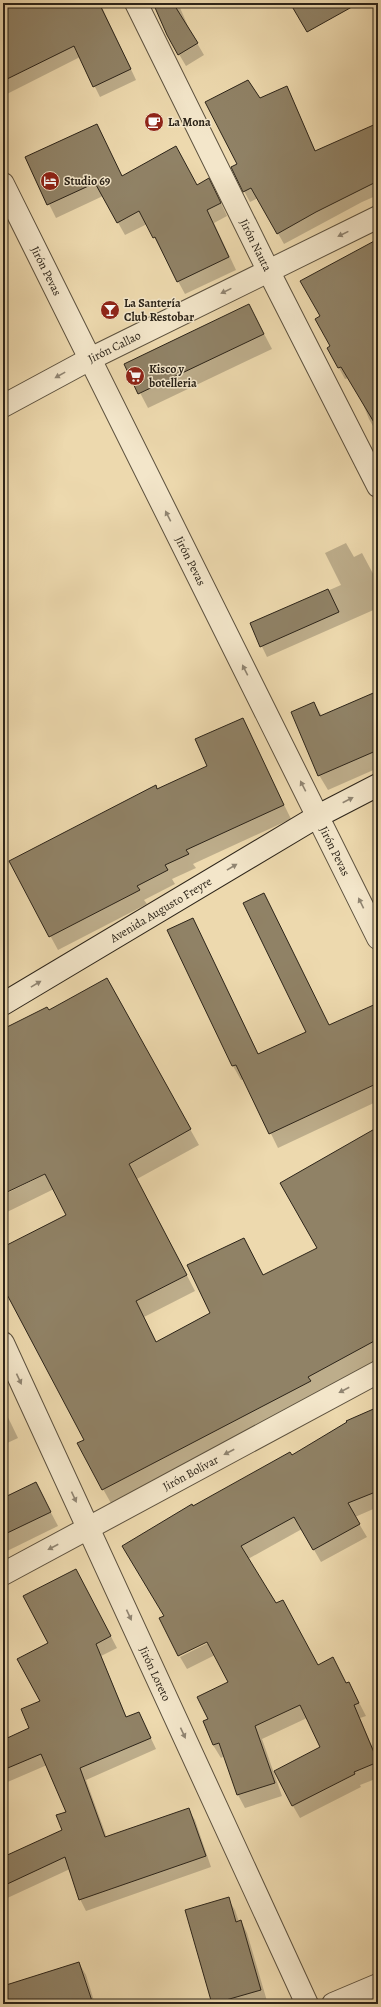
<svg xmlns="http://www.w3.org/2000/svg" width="381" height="2007" font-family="Alegreya,serif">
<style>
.shadow{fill:#0003}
.building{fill:#908266;stroke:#2c2419}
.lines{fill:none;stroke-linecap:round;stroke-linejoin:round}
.street-casing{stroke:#5c513e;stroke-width:24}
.secondary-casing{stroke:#2c2419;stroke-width:24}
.street{stroke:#f3e6ca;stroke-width:22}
.secondary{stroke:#f3e6ca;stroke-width:22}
.oneway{fill:#908572}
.labels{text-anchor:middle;stroke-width:3;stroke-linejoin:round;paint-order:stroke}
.poi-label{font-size:12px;font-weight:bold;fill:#2c2419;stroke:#f3e6ca;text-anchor:start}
.street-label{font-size:12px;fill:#2c2419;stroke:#f3e6ca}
</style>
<rect width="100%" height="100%" fill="#edd9ae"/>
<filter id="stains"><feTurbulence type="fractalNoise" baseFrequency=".005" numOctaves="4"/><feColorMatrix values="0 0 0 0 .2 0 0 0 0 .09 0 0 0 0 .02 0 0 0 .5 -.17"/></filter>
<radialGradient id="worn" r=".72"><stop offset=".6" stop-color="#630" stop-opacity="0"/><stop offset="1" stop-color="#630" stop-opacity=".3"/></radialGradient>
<!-- shadow -->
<g class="shadow">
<polygon points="3,3 100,3 136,80 100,97 80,57 3,96"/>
<polygon points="154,3 178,3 190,31 204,55 186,66 167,34"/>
<polygon points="287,87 316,152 378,124 378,195 362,202 284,244 258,198 250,202 244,191 238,164 260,99"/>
<polygon points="97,125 122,177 197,186 216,192 227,216 214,223 236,270 185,294 147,224 125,235 103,196 56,218 26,158"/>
<polygon points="378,244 378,435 369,419 361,399 348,378 345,379 328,348 331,347 321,317"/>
<polygon points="249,305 272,349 148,408 125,364"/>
<polygon points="346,543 354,557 362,553 378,583 378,608 267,657 251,624 341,585 325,553"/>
<polygon points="378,702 378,768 328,790 319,775 314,703 322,716"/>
<polygon points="242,719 291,819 193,864 196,868 172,879 175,884 144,900 147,904 58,950 10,862 209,767"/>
<polygon points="264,894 329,1026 378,1005 378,1101 278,1148 244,1079 241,1080 233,1066 169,930 193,919 259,1055 307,1032"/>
<polygon points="115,995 199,1145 137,1179 195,1291 144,1317 157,1343 212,1314 244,1239 264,1276 318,1248 378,1128 378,1359 112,1505 103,1489 85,1441 18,1315 3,1279 3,1248 67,1216 54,1189 3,1214 3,1195 50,1172 49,1171 3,1193 3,1030 49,1012"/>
<polygon points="3,1407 18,1438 3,1445"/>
<polygon points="378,1409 378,1507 355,1517 367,1537 321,1562 302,1529 248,1559 276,1605 318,1666 333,1659 346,1684 349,1683 366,1716 360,1718 378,1760 378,1778 360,1785 361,1787 300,1818 293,1806 321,1748 307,1718 262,1739 282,1796 245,1808 238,1795 224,1756 221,1758 213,1745 230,1683 215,1655 187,1669 180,1657 212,1641 165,1616 192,1507 292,1457"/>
<polygon points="36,1484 58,1526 3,1553 3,1500"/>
<polygon points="82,1581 117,1648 101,1656 127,1718 139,1713 156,1749 86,1780 107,1838 188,1809 195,1820 211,1867 86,1911 80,1899 70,1869 3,1900 3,1858 63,1831 68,1812 47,1765 3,1784 3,1741 31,1729 41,1701 49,1643"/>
<polygon points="228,1899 235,1910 239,1922 241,1921 247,1933 267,2001 258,2004 213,2003"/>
<polygon points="79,1963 86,1975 95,2004 3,2004 3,1987"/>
</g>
<!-- building -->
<g class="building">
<polygon points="3,3 99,3 131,69 93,87 74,46 3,81"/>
<polygon points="153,3 173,3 198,43 178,55 167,35"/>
<polygon points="290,3 359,3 307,32"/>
<polygon points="248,80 260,98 287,86 315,151 378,123 378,181 316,212 277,234 251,188 243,192 231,167 237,164 205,102"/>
<polygon points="97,124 122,176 176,146 197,185 209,178 221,203 207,210 229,257 177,282 155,237 153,238 139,211 117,223 95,183 47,205 25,157"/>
<polygon points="378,239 378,429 341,367 338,368 327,348 330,346 315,319 320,316 300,281"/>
<polygon points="249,304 264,334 138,394 124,364"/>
<polygon points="328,589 339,612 260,647 250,623"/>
<polygon points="378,691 378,750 318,776 291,712 314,702 320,716"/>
<polygon points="243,718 284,805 186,850 189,854 165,865 168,870 137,886 140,890 49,937 9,861 156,785 157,789 207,766 195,739"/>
<polygon points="264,893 329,1025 378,1003 378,1083 269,1134 236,1065 232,1066 167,930 193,918 258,1054 306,1032 243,903"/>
<polygon points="107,978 191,1129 129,1164 187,1275 136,1301 156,1342 210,1313 187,1265 244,1238 263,1275 317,1248 280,1183 378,1127 378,1339 308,1377 311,1381 102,1490 77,1443 84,1440 3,1287 3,1247 66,1215 45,1174 3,1194 3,1029 47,1007 49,1010"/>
<polygon points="378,1407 378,1491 348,1503 360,1524 313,1550 294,1517 241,1546 276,1603 283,1600 318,1665 333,1657 346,1683 349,1682 359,1703 354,1705 378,1762 354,1772 355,1774 292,1806 274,1771 320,1747 300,1705 255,1726 275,1783 237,1795 219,1743 213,1745 203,1721 208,1719 197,1697 228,1682 207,1642 178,1656 159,1618 164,1616 122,1546 192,1504 193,1506 290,1452 292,1455 347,1422 346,1421"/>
<polygon points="36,1482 51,1512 3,1535 3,1498"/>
<polygon points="76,1569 111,1636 96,1644 126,1717 139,1712 151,1738 80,1768 105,1837 189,1808 206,1856 79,1900 65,1857 3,1886 3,1857 62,1830 56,1815 66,1812 41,1754 3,1770 3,1740 29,1728 21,1709 40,1701 17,1659 48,1643 23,1596"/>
<polygon points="229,1897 236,1922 241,1920 261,1990 212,2004 185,1910"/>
<polygon points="79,1962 93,2004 3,2004 3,1986"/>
</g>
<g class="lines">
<!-- street casing -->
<g class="street-casing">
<g id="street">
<path id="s1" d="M 136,3 L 268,270 L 378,486"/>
<path id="s2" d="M 3,184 L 378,938"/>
<path id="s3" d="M 3,406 L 90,359 L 378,217"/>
<path id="s4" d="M 3,1343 L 307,2004"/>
<path id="s5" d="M 3,1574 L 378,1372"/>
<polyline points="333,2004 378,1985"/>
</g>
</g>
<!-- secondary casing -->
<g class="secondary-casing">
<g id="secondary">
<path id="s6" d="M 3,1004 L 318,816 L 378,785"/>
</g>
</g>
<!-- street -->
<use href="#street" class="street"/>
<!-- secondary -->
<use href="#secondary" class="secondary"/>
</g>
<!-- one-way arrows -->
<defs><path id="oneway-solid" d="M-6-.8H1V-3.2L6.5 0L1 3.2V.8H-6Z"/></defs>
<g class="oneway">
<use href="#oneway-solid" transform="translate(343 234) rotate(154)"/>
<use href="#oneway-solid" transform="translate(226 291) rotate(154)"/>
<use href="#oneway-solid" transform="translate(60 375) rotate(151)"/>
<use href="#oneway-solid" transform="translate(168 516) rotate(-117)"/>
<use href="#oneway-solid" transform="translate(245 670) rotate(-117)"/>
<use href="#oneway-solid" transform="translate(303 786) rotate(-117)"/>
<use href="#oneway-solid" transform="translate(348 800) rotate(-27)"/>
<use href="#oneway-solid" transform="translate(232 867) rotate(-31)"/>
<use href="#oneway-solid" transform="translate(361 903) rotate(-116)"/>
<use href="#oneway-solid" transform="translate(36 984) rotate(-31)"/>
<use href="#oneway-solid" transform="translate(19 1379) rotate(65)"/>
<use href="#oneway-solid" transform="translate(344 1390) rotate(152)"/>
<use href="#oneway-solid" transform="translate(229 1452) rotate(152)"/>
<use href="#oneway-solid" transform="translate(74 1497) rotate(65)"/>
<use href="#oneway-solid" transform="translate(53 1547) rotate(152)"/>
<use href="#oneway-solid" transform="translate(129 1615) rotate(65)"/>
<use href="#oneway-solid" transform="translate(183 1733) rotate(65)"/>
</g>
<!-- icons -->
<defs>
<g id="cafe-disc" transform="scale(1)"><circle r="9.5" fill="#8f2418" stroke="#f3e6ca"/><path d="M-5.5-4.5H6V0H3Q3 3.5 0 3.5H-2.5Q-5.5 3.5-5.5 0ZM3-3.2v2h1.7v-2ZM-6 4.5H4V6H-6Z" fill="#fff"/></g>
<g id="hotel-disc" transform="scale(1)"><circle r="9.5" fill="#8f2418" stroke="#f3e6ca"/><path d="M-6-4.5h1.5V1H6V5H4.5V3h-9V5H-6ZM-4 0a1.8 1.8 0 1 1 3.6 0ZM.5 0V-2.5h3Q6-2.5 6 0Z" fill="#fff"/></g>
<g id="bar-disc" transform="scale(1)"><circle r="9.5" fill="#8f2418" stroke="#f3e6ca"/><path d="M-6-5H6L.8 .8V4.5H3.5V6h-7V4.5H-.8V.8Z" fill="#fff"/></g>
<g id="supermarket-disc" transform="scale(1)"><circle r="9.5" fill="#8f2418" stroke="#f3e6ca"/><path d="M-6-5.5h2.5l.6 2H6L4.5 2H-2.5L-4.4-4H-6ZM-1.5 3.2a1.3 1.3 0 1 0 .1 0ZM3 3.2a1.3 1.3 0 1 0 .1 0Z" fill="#fff"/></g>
</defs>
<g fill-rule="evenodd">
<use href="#cafe-disc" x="154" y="122"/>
<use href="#hotel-disc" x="50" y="181"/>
<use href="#bar-disc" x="110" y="310"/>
<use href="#supermarket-disc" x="135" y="376"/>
</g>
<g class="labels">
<!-- poi labels -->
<g class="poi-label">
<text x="168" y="126">La Mona</text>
<text x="64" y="185">Studio 69</text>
<text x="124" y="307">La Santería<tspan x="124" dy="14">Club Restobar</tspan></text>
<text x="149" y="373">Kisco y<tspan x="149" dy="14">botelleria</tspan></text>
</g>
<!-- street labels -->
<g class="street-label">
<text dy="4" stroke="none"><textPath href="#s1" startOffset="270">Jirón Nauta</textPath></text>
<text dy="4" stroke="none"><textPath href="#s2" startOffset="97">Jirón Pevas</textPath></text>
<text dy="4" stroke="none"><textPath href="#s3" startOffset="126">Jirón Callao</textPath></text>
<text dy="4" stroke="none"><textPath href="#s2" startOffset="421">Jirón Pevas</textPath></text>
<text dy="4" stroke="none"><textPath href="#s2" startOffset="745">Jirón Pevas</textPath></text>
<text dy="4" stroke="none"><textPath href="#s6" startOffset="184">Avenida Augusto Freyre</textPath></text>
<text dy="4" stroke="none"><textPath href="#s5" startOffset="213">Jirón Bolívar</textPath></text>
<text dy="4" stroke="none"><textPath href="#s4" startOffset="364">Jirón Loreto</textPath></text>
</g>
</g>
<!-- margin -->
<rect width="381" height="2007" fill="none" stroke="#edd9ae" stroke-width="16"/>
<rect x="4" y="4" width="373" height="1999" fill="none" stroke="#2c2419" stroke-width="2"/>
<rect x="8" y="8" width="365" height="1991" fill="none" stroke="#2c2419"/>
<rect width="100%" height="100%" filter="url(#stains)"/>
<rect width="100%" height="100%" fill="url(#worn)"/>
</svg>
